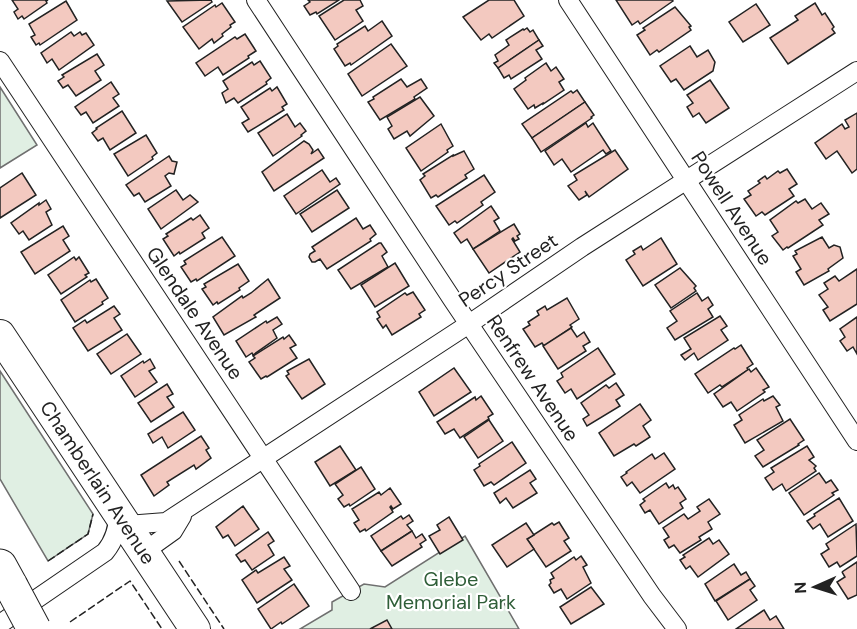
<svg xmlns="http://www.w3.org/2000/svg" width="857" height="629" font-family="'DM Sans',sans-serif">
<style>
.green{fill:#e0efe3;stroke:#6f6f6f;stroke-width:1.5}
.building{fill:#f3c9c0;stroke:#222;stroke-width:1.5}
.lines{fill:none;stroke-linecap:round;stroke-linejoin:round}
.street-casing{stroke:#222;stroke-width:20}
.primary-casing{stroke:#222;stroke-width:32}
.highway-casing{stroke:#222;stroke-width:35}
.street{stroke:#fff;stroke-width:18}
.primary{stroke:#fff;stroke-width:30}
.highway{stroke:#fff;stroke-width:33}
.highway-bridge-casing{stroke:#222;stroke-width:35;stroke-linecap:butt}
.highway-bridge{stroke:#fff;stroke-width:33}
.fence{stroke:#222;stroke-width:1.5;stroke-dasharray:8 3;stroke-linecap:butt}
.labels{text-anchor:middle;stroke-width:4.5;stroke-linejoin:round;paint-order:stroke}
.street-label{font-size:20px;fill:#222;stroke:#fff}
.park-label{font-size:20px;fill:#2f5e38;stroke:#fff}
</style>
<rect width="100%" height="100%" fill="#fff"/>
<!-- green -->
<g class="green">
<polygon points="0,87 37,145 0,168"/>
<polygon points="0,371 93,514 88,534 48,561 0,479"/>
<polygon points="465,536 519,629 300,629 332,610 332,602 364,584 385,587"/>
</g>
<!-- building -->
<g class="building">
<polygon points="12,0 48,0 46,1 47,3 24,19 22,16 18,19 14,12 18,9"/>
<polygon points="211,0 212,2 182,22 167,1"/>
<polygon points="308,0 339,0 317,14 316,12 310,15 304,6 310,2"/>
<polygon points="344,0 360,0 363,6 356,10 363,21 335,40 319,16"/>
<polygon points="489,0 514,0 524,16 492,38 489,34 481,40 463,17"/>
<polygon points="616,0 672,0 673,1 640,24 638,21 632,25"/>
<polygon points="66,1 77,20 40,45 39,43 36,45 31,37 35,35 29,24"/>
<polygon points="222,3 235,22 230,25 231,27 222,34 223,36 214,43 212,39 199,49 183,27 215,5 216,7"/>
<polygon points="815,3 822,15 825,13 834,27 832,29 835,33 788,64 770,38 798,20 795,16"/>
<polygon points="756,4 770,25 743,42 729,22"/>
<polygon points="675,7 691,26 689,27 691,30 659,52 657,50 650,55 637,35 645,30 643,28"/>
<polygon points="382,21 392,36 351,65 350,63 345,66 334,49 338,46 337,44 365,26 368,31"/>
<polygon points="527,28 530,32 533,30 539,40 498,68 494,63 498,61 495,55 509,45 506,40 523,29 524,30"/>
<polygon points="71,32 74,36 80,32 82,35 86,33 94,45 59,70 52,59 47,63 41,53"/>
<polygon points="245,34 256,51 248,56 249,58 223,75 218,67 205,76 196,63 235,37 237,39"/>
<polygon points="539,40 543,46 536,50 542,59 511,79 509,75 504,78 498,68"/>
<polygon points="391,44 407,66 362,96 348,74"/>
<polygon points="690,46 697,57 708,50 715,62 713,71 684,90 676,79 671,82 660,66"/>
<polygon points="97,54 104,65 95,71 101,80 76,96 68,85 63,88 58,81 64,77 62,75"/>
<polygon points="260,61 271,78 266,82 267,84 238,103 234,98 226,103 222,93 228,89 223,81 252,62 254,65"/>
<polygon points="546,63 551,71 556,67 564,79 559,82 564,90 543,104 543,103 535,108 534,105 528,109 514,89 526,80 525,78"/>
<polygon points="401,79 407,87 421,79 427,88 414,97 415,99 380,120 368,102 374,99 373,97"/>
<polygon points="710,80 729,108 706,123 699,113 693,117 687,107 693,103 687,95"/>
<polygon points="111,82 119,94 113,98 119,106 93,123 86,112 81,115 75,107"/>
<polygon points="277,87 287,104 282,107 284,110 248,132 242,123 249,119 241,107 270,88 272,91"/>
<polygon points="577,90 585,102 532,138 522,124 571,91 573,93"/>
<polygon points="420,97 434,116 410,136 407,131 394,139 388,129 392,126 387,117"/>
<polygon points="585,102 594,115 591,117 592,118 541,152 532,138"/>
<polygon points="122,111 136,133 110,150 103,138 98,141 92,133 97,129 96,128"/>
<polygon points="857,113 857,169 852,173 837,151 826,159 815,143 842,124 845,129 849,127 845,120"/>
<polygon points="287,114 295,127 300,123 306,131 301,135 302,136 273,156 258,133"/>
<polygon points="586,123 588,127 593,123 611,151 606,154 603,150 571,172 562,159 554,165 545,151"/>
<polygon points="441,124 453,146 447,150 448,152 421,171 406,148"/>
<polygon points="146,135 157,153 152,157 153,159 128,176 114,154"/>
<polygon points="304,141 309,144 313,150 311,154 318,149 324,158 274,191 262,172"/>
<polygon points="615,150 628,169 589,197 585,191 587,195 579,200 568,186 577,180 574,175"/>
<polygon points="464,151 474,169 465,175 467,178 438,197 436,195 431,198 420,180 425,176 423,174 453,155 453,156"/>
<polygon points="169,156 172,161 177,162 174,174 169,173 165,176 171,186 145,202 139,193 134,196 126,185"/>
<polygon points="787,169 797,184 789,189 794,196 765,215 762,212 756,216 744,199 751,195 748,191 760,183 758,181 765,176 767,179 778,171 780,173"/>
<polygon points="322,170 330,182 336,178 340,184 296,214 284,196"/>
<polygon points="22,173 36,195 0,218 0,188"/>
<polygon points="484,175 495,192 481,202 483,205 457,223 455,221 449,225 436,206"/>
<polygon points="176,190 183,200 190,195 198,202 161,229 148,209"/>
<polygon points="337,190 349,208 312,232 300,214"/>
<polygon points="805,199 812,209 821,203 829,214 819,220 823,225 788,248 787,247 783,250 772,236 778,232 770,220 796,201 798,203"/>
<polygon points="46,200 51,209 46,212 52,225 29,240 23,231 19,234 11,223 39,203 39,205"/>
<polygon points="491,206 499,218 494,221 500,231 473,249 467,239 461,243 454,233"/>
<polygon points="200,215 209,228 202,233 205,238 180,254 179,252 174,256 163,239 168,236 166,234 191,218 193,220"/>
<polygon points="356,218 363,229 370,225 376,234 370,239 371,241 327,269 320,259 315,262 312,262 309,257 310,254 315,251 312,247"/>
<polygon points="514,224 520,234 517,236 519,239 515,241 513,238 512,239 520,252 489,273 473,249"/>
<polygon points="63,226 69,236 63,240 70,251 35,274 21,252"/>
<polygon points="222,237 235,256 197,281 196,279 191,282 181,267 186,264 184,261"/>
<polygon points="822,237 829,248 834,245 840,247 843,258 828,269 829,271 804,285 796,272 801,269 793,256 797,254 795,251"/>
<polygon points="661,238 677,264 643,286 626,260 635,254 633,251 641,246 643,250"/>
<polygon points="379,243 381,243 387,252 382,256 388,267 351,289 338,270"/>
<polygon points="74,257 76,260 79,257 89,273 85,275 87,277 61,294 48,275"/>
<polygon points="395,263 409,286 375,307 361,285"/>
<polygon points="238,264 249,281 239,288 240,290 218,304 217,302 213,305 202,289 206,287 204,284"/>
<polygon points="680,268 696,286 694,288 696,291 671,308 655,285"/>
<polygon points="857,269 857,304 830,321 823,310 828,307 819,295 828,289 824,283 835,276 839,281"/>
<polygon points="96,279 108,298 102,302 103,304 75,322 61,300 90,280 91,282"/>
<polygon points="268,279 280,298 254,315 256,317 224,335 213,317 242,296 243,298 251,293"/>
<polygon points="413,292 425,310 419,314 421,317 392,335 386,325 383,328 377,319 380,317 377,312 405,293 407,295"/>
<polygon points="697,293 702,301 708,297 713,305 708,309 713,317 675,340 667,328 677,321 670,311"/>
<polygon points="567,298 579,319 570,325 572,327 544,346 542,343 535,347 523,329 530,325 528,322 539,315 537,311 545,306 547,310"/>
<polygon points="114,306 120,314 114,318 122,330 88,351 73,328 85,320 87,323"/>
<polygon points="720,316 727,326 721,330 728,340 698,360 694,353 685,360 681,355 691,349 684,338"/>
<polygon points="277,317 282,324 273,330 277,338 253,355 252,353 246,357 236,341 266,321 267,323"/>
<polygon points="857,317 857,354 853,347 847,351 840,341 845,337 840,329"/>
<polygon points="571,328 577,337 584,332 590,342 583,346 586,351 558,369 543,346"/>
<polygon points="127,334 141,354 111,374 97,354"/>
<polygon points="289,335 296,345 290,348 297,358 267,377 266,376 261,379 249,362 255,358 253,356 283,337 284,339"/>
<polygon points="741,345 753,364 747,368 748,370 722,387 720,385 708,393 695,374 734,348 735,349"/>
<polygon points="598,348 615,374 577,399 571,389 565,393 557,381 563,377 561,373"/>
<polygon points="150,359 155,368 149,371 157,382 135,397 121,376 143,361 144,363"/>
<polygon points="309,359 325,384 302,399 286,376 289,374 287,371"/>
<polygon points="454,368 471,392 434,416 419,392"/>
<polygon points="756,368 769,387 763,390 765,392 737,411 731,402 723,407 714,394 749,369 751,372"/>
<polygon points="616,383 624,395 616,400 620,406 587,426 583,419 589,415 581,403 606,385 609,388"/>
<polygon points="167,384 173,394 167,397 174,407 151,422 138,403"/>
<polygon points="481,396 493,414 488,417 489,419 460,438 454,429 445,434 437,422 475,397 476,400"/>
<polygon points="773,396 780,405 776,407 783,421 745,443 734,425 742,420 739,415 763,399 764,401"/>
<polygon points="640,404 651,420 643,426 650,437 636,446 634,444 614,456 599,433"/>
<polygon points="183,412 195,430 168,448 162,437 153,443 148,434"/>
<polygon points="790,419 804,440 798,444 799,445 763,467 755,456 764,450 757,440"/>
<polygon points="489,420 503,441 478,458 464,437"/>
<polygon points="201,436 209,448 206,450 211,458 196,469 194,465 167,482 169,485 154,496 141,475"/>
<polygon points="512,442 526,463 494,485 491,482 484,486 474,470 480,466 479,464"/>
<polygon points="340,446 356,470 330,486 315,462"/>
<polygon points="807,446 814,457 809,460 816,466 814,468 816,471 786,491 782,484 773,490 765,478 774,472 771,468"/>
<polygon points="664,453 675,469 640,493 632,482 627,486 621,477 627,473 626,472 652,454 655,459"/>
<polygon points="361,467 375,489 350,506 349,504 344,507 338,499 343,495 335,484"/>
<polygon points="530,470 536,479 530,483 537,493 513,508 506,498 500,503 494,493"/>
<polygon points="819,473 826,483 831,480 838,490 832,493 834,495 804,515 789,493"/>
<polygon points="666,483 669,488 673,485 675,489 678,487 686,499 680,503 683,508 659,524 650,510 645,513 640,505 645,501 643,499"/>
<polygon points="390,488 401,504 393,509 391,506 390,507 393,512 366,531 365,529 360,532 354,523 359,520 352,509 379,492 381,495"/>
<polygon points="839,498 853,521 828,537 820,524 813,529 807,521 815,516 814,514"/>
<polygon points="709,499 720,514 708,522 712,529 699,537 701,540 680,553 674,545 669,548 664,540 669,537 663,528 684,514 688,519 700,511 697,507"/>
<polygon points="243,506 259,529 235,546 228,535 223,538 216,527"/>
<polygon points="409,515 413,521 407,525 412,531 381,551 371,536 401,516 403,519"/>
<polygon points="449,517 463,540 440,554 429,536 440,530 437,525"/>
<polygon points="559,522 569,538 564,541 571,551 546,567 527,539 552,523 554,525"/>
<polygon points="526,523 534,535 527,539 534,549 507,567 492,545"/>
<polygon points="856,524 857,556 840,567 837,562 829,567 821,554 829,549 826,544"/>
<polygon points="412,531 416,538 422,534 426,540 420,544 422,547 392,566 381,551"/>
<polygon points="268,532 274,541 268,545 274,555 252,570 245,560 241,562 236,555"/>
<polygon points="709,538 713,544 719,540 729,554 698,577 690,566 686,569 680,560 685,557 683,555"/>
<polygon points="581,556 587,565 583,567 591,583 567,599 561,589 554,593 549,585 551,583 550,580 554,578 551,573 574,557 576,560"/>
<polygon points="284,557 290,566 284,569 292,580 257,603 242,580 256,570 258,573"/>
<polygon points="857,562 857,595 848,599 837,582 845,577 842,572"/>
<polygon points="734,564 741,575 746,572 750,579 715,601 705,584"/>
<polygon points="750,579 755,586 750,590 757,600 728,620 716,601"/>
<polygon points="294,584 309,606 282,624 281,622 271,629 258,609"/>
<polygon points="591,587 604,604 571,624 560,607"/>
<polygon points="764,610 770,620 776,616 784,629 736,629"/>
<polygon points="387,620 392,629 370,629"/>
</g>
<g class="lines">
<!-- street casing -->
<g class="street-casing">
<g id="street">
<polyline points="256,0 452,299 652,596 677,629"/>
<polyline points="568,0 857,441"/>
<polyline points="0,61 351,591"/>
<polyline points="127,525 166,522 469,324 582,247 857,71"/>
<polyline points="145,551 173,531 182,516"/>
<path d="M 0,624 L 105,552 C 115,540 118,527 119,511"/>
</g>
</g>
<!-- primary casing -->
<g class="primary-casing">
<g id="primary">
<path id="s1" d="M 0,335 L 195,629"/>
</g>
</g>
<!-- highway casing -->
<g class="highway-casing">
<polyline id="highway" points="0,566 11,586"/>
</g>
<!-- street -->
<use href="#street" class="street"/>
<!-- primary -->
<use href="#primary" class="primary"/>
<!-- highway -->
<use href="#highway" class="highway"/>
<!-- highway-bridge casing -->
<g class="highway-bridge-casing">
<polyline id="highway-bridge" points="11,586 34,629"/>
</g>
<!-- highway-bridge -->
<use href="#highway-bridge" class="highway-bridge"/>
<!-- fence -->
<g class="fence">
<polyline points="48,561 88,534 93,514"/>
<polyline points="179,561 224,629"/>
<polyline points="70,622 130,581 162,629"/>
</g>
</g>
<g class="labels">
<!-- street labels -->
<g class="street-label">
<text transform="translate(732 208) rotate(57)" y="7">Powell Avenue</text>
<text transform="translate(508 270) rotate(-34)" y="7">Percy Street</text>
<text transform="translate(195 313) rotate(56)" y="7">Glendale Avenue</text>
<text transform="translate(533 378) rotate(56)" y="7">Renfrew Avenue</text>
<text dy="7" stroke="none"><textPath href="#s1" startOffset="177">Chamberlain Avenue</textPath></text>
</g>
<!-- park labels -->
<g class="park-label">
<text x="451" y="586">Glebe<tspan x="451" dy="23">Memorial Park</tspan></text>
</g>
</g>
<!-- north arrow -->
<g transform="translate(815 587) rotate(267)" stroke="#ffffff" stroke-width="4.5" paint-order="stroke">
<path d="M0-4.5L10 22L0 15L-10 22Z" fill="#222222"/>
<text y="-9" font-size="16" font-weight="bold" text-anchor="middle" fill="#222222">N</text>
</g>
</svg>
